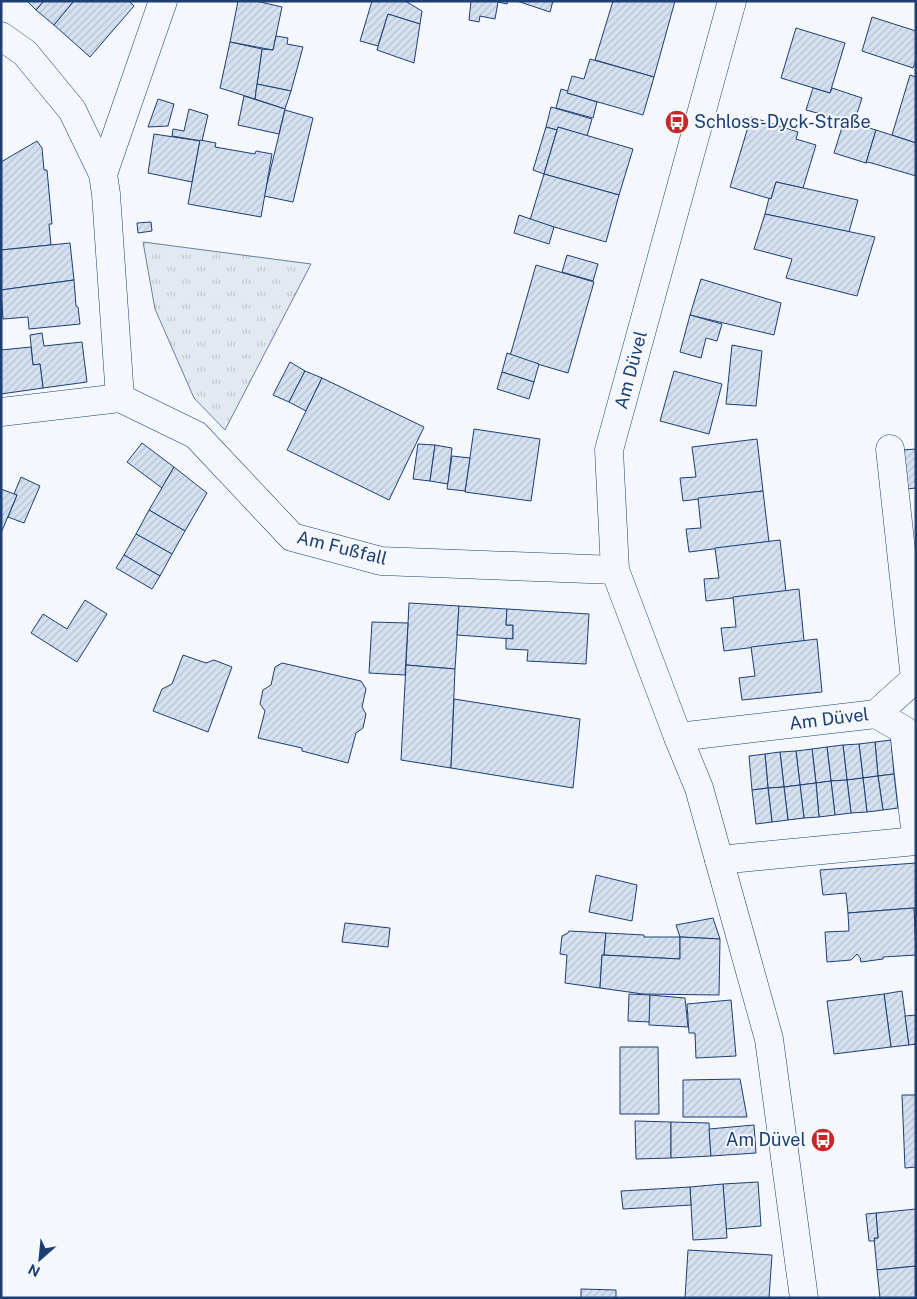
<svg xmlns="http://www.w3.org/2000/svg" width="917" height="1299" font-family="'Public Sans',sans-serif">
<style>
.grass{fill:url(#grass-tufts);stroke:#687fa3}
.building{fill:url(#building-hatch);stroke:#1d3f73}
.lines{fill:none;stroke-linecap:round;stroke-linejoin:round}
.minor-casing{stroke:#1d3f73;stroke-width:29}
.minor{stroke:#f4f7fb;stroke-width:28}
.labels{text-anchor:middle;stroke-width:4;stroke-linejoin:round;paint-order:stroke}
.poi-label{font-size:18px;fill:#1d3f73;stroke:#f4f7fb;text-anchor:start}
.street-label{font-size:18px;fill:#1d3f73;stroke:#f4f7fb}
</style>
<defs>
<pattern id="grass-tufts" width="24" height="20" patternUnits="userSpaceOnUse" patternTransform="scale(1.25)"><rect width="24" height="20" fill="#e3e9f0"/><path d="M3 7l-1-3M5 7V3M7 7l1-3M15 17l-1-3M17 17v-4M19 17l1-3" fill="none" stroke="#c2c9d1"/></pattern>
<pattern id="building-hatch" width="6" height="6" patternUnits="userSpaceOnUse" patternTransform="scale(1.25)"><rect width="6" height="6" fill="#d5e0f0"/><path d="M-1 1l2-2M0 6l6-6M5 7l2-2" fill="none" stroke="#b6c1d1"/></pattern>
</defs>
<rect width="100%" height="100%" fill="#f4f7fb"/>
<!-- grass -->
<polygon class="grass" points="143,242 311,264 225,430 194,398 155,309"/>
<!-- building -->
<g class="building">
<polygon points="27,1 44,1 36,10"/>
<polygon points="44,1 74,1 54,25 36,10"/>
<polygon points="74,1 129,1 134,6 90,57 54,25"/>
<polygon points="238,1 256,1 282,7 273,50 230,42"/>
<polygon points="372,1 405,1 422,11 420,24 388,14 378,46 360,41"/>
<polygon points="471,1 508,1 507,4 498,2 495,19 480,16 479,22 469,20"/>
<polygon points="517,1 553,1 550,12"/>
<polygon points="613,1 675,1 654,77 595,60"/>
<polygon points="388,14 420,24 414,63 377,50"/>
<polygon points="872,17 916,31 916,60 913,68 862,51"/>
<polygon points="796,28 845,43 830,93 781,78"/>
<polygon points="276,36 288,38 287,44 303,47 291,91 257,84 262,49 273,50"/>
<polygon points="230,42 262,49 255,99 220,88"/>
<polygon points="590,59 654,77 643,115 567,93 572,76 584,79"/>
<polygon points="910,75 916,77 916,143 892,135"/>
<polygon points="257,84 291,91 285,109 255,99"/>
<polygon points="813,88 830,93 832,88 862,98 854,123 806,110"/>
<polygon points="561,89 568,91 567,93 597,102 593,118 556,108"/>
<polygon points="244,96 285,109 279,134 238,125"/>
<polygon points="158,99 174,104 168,126 148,127"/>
<polygon points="551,107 592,119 587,136 558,127 557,130 546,127"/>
<polygon points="189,109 208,115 202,141 172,136 173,129 184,131"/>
<polygon points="285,110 313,118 293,202 264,196"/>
<polygon points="751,117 798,132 796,139 816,145 803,188 776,182 771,199 730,187"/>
<polygon points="844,121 876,130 866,163 834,153"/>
<polygon points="546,127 557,130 544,174 533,170"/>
<polygon points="558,127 633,149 619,195 544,174"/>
<polygon points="876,130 916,143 916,176 868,162 866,163"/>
<polygon points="154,134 200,141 192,182 148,173"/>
<polygon points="200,140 216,143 215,147 255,154 256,151 272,154 261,217 188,204"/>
<polygon points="37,141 42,148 44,170 47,170 52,224 49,224 51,245 1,250 1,162"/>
<polygon points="544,174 619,195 606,242 530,220"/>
<polygon points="776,182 858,200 849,232 765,214 769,198 771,199"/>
<polygon points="765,214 875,237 857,296 786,278 792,259 754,249"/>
<polygon points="519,215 554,227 549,244 514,233"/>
<polygon points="151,222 152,231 138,233 137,223"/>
<polygon points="70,243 74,280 1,290 1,250"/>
<polygon points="567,255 598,264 593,281 562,272"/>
<polygon points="536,265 594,282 568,373 510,356"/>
<polygon points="701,279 781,303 774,335 690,315"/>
<polygon points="74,280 76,306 78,307 80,324 29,329 28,317 3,319 1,290"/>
<polygon points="690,315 722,324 717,341 706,338 701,358 680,352"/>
<polygon points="42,333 44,346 82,342 87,382 43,388 40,364 33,365 30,335"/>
<polygon points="732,345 762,351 756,406 726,404"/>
<polygon points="31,347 33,365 40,364 43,388 1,394 1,350"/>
<polygon points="507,353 539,364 534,382 502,372"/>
<polygon points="290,362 305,371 289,402 273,395"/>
<polygon points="305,371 322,378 306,411 289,402"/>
<polygon points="674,371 722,384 709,434 660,421"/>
<polygon points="502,372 534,382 529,399 497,389"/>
<polygon points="322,378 424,427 389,500 287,450"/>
<polygon points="474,429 540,439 531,501 465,492"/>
<polygon points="757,439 763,491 683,501 680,478 696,477 692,447"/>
<polygon points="142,443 174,467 162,488 127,462"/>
<polygon points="418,444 435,445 430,481 413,479"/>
<polygon points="435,445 452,448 448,484 430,481"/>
<polygon points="916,449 916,488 906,489 902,450"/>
<polygon points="452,456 470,458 465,491 447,489"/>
<polygon points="174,467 207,493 185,531 149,510"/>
<polygon points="21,477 40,486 24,523 8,517 17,495 14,494"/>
<polygon points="1,489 17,495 1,533"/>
<polygon points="763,491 769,542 689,552 686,529 701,528 698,498"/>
<polygon points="149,510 185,531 172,554 136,534"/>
<polygon points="136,534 172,554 160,576 124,555"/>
<polygon points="780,540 786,592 706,601 704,579 719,578 715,548"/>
<polygon points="124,555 160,576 152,589 116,568"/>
<polygon points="799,589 804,641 724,651 721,628 736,627 733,597"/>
<polygon points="85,600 107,614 77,662 31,633 43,614 67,629"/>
<polygon points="409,603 459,606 455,669 406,665"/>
<polygon points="459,606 507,609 506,625 513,625 513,639 457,635"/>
<polygon points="507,609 589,614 586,664 527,661 528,650 506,649 506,638 513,639 513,625 506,625"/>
<polygon points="372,622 408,623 405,675 369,673"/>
<polygon points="817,639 822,692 742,700 739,678 755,676 751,647"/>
<polygon points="183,655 206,663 214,660 232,667 208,732 153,711 162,689 172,684"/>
<polygon points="282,663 361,681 366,689 362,707 366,714 363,728 356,733 348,763 302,751 302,748 258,738 265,711 260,704 263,690 271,685 275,667"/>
<polygon points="406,665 455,669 451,768 401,760"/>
<polygon points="454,699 580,719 573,788 451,768"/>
<polygon points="891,740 894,774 878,776 875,742"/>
<polygon points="875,742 878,776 863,778 859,744"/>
<polygon points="859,744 863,778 847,780 843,745"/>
<polygon points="843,745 847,780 831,781 827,747"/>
<polygon points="827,747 831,781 816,783 812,749"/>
<polygon points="812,749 816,783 800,785 796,751"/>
<polygon points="796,751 800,785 784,787 780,752"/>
<polygon points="780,752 784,787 768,788 765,754"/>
<polygon points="765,754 768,788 752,790 749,756"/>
<polygon points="894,774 898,808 883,810 878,776"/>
<polygon points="878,776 883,810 867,812 863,778"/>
<polygon points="863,778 867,812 851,813 847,780"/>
<polygon points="847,780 851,813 835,815 831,781"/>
<polygon points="831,781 835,815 819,817 816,783"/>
<polygon points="816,783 819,817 804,818 800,785"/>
<polygon points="800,785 804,818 788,820 784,787"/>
<polygon points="784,787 788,820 772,822 768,788"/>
<polygon points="768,788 772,822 756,824 752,790"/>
<polygon points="916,863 916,911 914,911 914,908 848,913 846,893 823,895 820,870"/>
<polygon points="596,875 637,885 632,921 589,912"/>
<polygon points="914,908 916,955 883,957 883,959 861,962 860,959 861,959 857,954 851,960 827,962 825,932 849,931 848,913"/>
<polygon points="713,918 720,939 680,937 676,925"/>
<polygon points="345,923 390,928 388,947 342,942"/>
<polygon points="569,931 606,933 604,955 602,955 600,988 565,983 567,955 560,954 562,936 568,933"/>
<polygon points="606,933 644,935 644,937 680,937 680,959 604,955"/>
<polygon points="680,937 720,939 719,995 643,994 600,988 602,955 680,959"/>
<polygon points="902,991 909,1045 891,1047 884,994"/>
<polygon points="629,994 650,995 650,1022 628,1021"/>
<polygon points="884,994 891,1047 834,1054 827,1001"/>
<polygon points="650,995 685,998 688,1027 649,1025"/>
<polygon points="731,1000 736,1056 696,1058 695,1033 689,1033 687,1004"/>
<polygon points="916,1015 916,1044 909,1045 905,1016"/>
<polygon points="620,1047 658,1047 659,1114 620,1114"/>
<polygon points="740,1079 747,1117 683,1117 683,1080"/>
<polygon points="902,1095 916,1095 916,1167 905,1168"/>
<polygon points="635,1121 671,1122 671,1158 636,1159"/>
<polygon points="671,1122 709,1123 711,1156 671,1158"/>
<polygon points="754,1125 756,1153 711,1156 709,1129"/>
<polygon points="758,1182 761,1226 726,1229 723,1184"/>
<polygon points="723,1184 727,1238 693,1240 690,1187"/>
<polygon points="690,1187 691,1205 623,1209 621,1191"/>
<polygon points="916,1209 916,1266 877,1270 874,1238 878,1238 876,1213"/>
<polygon points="876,1213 878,1238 874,1238 875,1241 869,1241 866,1214"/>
<polygon points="688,1250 772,1255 769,1298 685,1298"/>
<polygon points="916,1266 916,1298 880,1298 877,1270"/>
<polygon points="581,1289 616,1290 616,1298 581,1298"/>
</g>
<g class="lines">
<!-- minor casing -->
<g class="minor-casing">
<g id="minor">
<polyline points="732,1 609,450 615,570 678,737 699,788 769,1039 804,1298"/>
<polyline points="1,36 25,53 72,110 103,174 106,194 120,398 196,435 292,537 381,561 615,570"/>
<polyline points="103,174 163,1"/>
<polyline points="1,412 120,398"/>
<polyline points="876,714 904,730 916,838"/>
<polyline points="678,737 876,714 915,679 890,449"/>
<polyline points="719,860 916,841"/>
</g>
</g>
<!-- minor -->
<use href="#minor" class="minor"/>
</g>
<!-- icons -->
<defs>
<g id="bus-disc" transform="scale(1.25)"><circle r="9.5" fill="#c62828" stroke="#f4f7fb"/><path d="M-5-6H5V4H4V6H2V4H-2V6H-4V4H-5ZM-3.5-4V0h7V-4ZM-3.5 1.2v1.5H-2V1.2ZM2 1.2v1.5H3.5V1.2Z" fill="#fff"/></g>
</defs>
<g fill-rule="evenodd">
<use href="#bus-disc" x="677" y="122"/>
<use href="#bus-disc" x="823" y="1140"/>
</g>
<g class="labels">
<!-- poi labels -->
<g class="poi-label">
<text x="694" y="128">Schloss-Dyck-Straße</text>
<text x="806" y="1146" text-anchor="end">Am Düvel</text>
</g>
<!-- street labels -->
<g class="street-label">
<text transform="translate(631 370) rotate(-75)" y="6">Am Düvel</text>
<text transform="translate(342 548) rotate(14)" y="6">Am Fußfall</text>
<text transform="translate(829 719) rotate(-7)" y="6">Am Düvel</text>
</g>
</g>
<!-- border -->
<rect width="917" height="1299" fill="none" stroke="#1d3f73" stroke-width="5"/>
<!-- north arrow -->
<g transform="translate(40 1259) rotate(207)" stroke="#f4f7fb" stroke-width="4" paint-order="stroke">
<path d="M0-4L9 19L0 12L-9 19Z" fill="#1d3f73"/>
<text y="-8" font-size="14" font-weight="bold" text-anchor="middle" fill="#1d3f73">N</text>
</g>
</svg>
